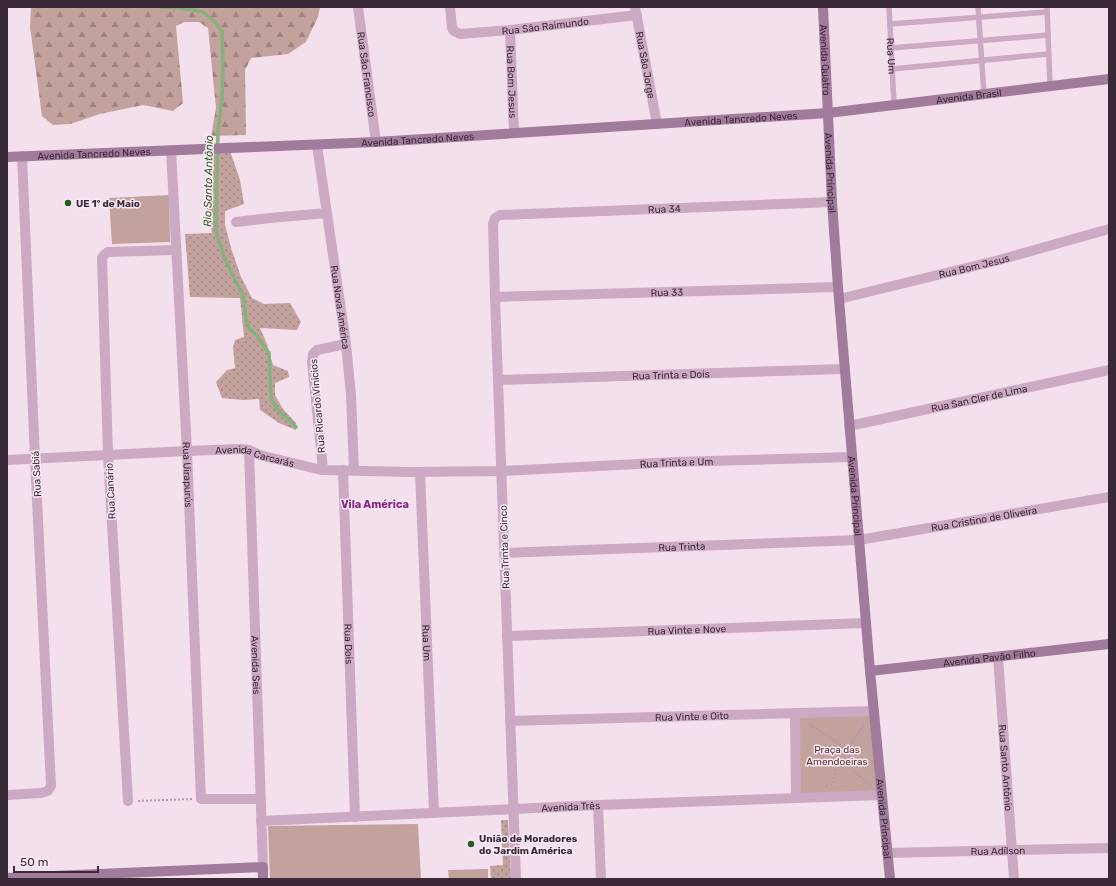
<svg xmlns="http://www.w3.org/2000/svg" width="1116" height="886" font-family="Rubik,sans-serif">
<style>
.grass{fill:url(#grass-dots)}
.forest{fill:url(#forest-firs)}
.park{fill:#c3a29e}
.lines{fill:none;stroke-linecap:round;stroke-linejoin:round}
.stream{stroke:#85b27c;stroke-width:3.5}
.path{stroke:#b894b0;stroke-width:2;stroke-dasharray:2 2;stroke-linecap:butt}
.lane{stroke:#ccaac4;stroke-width:5.5}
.street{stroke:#ccaac4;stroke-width:10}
.secondary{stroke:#a07b9b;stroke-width:10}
.poi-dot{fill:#275d1d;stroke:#fbebf6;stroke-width:1.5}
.labels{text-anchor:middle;stroke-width:3;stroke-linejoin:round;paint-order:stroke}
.street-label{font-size:10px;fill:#3a2a38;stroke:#fbebf6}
.poi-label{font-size:10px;font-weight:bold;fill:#3a2a38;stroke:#fbebf6;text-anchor:start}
.park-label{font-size:10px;fill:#59332c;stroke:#fbebf6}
.water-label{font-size:11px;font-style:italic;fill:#275d1d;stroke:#fbebf6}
.neighbourhood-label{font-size:11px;font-weight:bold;fill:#8b2088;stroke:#fbebf6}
</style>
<defs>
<pattern id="grass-dots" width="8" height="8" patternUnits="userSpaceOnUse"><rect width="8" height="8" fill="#c3a29e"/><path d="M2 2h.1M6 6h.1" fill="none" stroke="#9f8482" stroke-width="1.8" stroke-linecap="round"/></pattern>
<pattern id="forest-firs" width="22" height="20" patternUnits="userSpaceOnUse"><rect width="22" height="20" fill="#c3a29e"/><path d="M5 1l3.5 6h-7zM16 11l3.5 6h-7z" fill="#9f8482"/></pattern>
</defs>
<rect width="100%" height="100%" fill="#f4dfed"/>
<!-- grass -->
<g class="grass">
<polygon points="230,151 240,180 244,204 225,211 225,225 231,248 241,277 252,298 264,304 290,303 301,322 297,330 260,328 267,344 273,365 288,371 289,377 275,383 275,395 283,409 296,423 296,430 279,423 260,410 259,399 243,400 222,398 216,382 227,370 235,368 233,347 235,340 244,337 240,298 190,297 185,234 212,233 206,204 211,202 213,188 213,153"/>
<polygon points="501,820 508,820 511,879 491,879 490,866 503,865"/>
</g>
<!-- forest -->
<polygon class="forest" points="31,7 320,7 318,17 306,42 288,54 251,58 245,70 246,135 211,136 216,108 208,28 199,22 184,22 176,26 183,103 173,111 143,105 100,114 70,124 53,125 42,116 30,27"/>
<!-- park -->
<g class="park">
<polygon points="169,195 170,242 112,244 109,198"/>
<polygon points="873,712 881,794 798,797 796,715"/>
<polygon points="418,824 421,879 270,879 268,826"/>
<polygon points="488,869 488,879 449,879 448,870"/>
</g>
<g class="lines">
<!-- stream -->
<polyline class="stream" points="160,7 180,8 203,12 214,21 222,31 223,62 222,99 218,130 216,231 224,257 235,280 243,295 246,319 249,328 256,335 269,353 271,398 276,408 296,427"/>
<!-- path -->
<g class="path">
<polyline points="809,724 841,745 853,760 854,771 870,785"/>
<polyline points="826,786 833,783 836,769 847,753 853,741 865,724"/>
<polyline points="138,801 192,799"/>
</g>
<!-- lane -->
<g class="lane">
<path id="s1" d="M 889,7 L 894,105"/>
<polyline points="978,7 984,94"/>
<polyline points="1047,7 1050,86"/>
<polyline points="890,24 1047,12"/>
<polyline points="891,48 1048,35"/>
<polyline points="892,69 1048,54"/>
</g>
<!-- street -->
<g class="street">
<path id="s2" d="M 358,7 L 376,142"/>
<path id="s3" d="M 450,7 L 452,28 L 454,31 L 460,34 L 510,30 L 637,15"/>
<path id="s4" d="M 635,7 L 657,124"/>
<path id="s5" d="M 510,30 L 514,133"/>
<path id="s6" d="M 317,145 L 346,344 L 351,395 L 354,470"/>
<path id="s7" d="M 171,150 L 187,451 L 201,799 L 260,799"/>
<polyline points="236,222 270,218 327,213"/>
<path id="s8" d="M 495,297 L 838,287"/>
<path id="s9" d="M 839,299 L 999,260 L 1109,229"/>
<path id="s10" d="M 498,380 L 844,369"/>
<path id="s11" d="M 849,426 L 1109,370"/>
<path id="s12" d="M 249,450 L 263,867"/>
<path id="s13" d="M 7,460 L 187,451 L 240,449 L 249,450 L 260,455 L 321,470 L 411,472 L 502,471 L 675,462 L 852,457"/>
<polyline points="323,469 312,362 313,354 317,350 346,344"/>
<path id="s14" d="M 343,470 L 355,817"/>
<path id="s15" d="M 420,472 L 434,813"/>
<path id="s16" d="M 504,553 L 859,540 L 1109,497"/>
<path id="s17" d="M 507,636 L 866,623"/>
<path id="s18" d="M 998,657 L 1014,879"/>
<polyline points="795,713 796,798"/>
<path id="s19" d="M 510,721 L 874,711"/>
<polyline points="7,795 41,793 48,791 51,786 35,459 22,156"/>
<polyline points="128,801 108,455 102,258 104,255 108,252 176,250"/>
<polyline points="598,805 601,879"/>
<path id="s20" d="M 261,821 L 598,805 L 882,795"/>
<path id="s21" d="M 887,853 L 1109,848"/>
<path id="s22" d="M 516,879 L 495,297 L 493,224 L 495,218 L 500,215 L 832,202"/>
</g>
<!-- secondary -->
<g class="secondary">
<path id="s23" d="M 823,7 L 832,202 L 838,287 L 870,671 L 890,879"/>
<path id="s24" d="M 7,157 L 376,142 L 828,113 L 1109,79"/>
<path id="s25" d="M 870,671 L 1109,644"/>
<polyline points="7,878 263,867 263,879"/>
</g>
</g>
<!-- markers -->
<g class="poi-dot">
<circle cx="68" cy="203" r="4"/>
<circle cx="471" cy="844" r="4"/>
</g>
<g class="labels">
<!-- street labels -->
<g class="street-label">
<text dy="4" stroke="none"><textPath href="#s3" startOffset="117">Rua São Raimundo</textPath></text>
<text dy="4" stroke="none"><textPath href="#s1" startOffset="49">Rua Um</textPath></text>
<text dy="4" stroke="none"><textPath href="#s23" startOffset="53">Avenida Quatro</textPath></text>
<text dy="4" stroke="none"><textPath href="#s4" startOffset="59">Rua São Jorge</textPath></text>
<text dy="4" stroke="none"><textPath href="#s2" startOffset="68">Rua São Francisco</textPath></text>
<text dy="4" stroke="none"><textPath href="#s5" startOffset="52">Rua Bom Jesus</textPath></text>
<text dy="4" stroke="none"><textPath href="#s24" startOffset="964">Avenida Brasil</textPath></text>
<text dy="4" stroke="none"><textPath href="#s24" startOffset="735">Avenida Tancredo Neves</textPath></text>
<text dy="4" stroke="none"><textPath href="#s24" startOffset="411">Avenida Tancredo Neves</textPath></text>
<text dy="4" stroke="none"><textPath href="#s24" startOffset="87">Avenida Tancredo Neves</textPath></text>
<text dy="4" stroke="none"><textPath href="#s23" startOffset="166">Avenida Principal</textPath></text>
<text dy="4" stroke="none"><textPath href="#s22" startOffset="832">Rua 34</textPath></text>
<text dy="4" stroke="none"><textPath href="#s9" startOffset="139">Rua Bom Jesus</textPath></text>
<text dy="4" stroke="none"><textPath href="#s8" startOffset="172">Rua 33</textPath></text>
<text dy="4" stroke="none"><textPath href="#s6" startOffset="164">Rua Nova América</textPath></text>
<text dy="4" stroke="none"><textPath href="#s10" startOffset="173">Rua Trinta e Dois</textPath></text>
<text dy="4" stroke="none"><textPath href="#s11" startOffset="133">Rua San Cler de Lima</textPath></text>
<text transform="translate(317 406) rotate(-95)" y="4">Rua Ricardo Vinicios</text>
<text dy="4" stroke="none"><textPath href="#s13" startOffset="249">Avenida Carcarás</textPath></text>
<text dy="4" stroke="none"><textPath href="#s13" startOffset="673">Rua Trinta e Um</textPath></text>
<text transform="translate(36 474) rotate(-93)" y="4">Rua Sabiá</text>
<text dy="4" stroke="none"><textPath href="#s7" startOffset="325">Rua Uirapurύs</textPath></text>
<text transform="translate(110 491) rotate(-93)" y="4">Rua Canário</text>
<text dy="4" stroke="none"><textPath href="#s23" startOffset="490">Avenida Principal</textPath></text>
<text dy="4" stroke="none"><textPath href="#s16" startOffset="482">Rua Cristino de Oliveira</textPath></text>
<text dy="4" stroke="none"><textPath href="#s16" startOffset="178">Rua Trinta</textPath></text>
<text transform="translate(504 547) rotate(-92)" y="4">Rua Trinta e Cinco</text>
<text dy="4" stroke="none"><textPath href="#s17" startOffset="180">Rua Vinte e Nove</textPath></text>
<text dy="4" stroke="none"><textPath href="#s15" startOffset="171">Rua Um</textPath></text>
<text dy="4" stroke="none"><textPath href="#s14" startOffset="174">Rua Dois</textPath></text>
<text dy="4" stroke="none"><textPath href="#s25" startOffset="120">Avenida Pavão Filho</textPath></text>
<text dy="4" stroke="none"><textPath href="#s12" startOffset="215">Avenida Seis</textPath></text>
<text dy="4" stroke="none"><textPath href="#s19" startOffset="182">Rua Vinte e Oito</textPath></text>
<text dy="4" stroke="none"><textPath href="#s18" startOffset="111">Rua Santo Antônio</textPath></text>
<text dy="4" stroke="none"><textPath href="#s20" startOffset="310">Avenida Três</textPath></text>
<text dy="4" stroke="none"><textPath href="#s23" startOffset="814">Avenida Principal</textPath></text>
<text dy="4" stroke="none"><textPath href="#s21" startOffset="111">Rua Adílson</textPath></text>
</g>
<!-- poi labels -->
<g class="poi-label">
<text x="76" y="207">UE 1º de Maio</text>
<text x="479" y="842">União de Moradores<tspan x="479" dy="12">do Jardim América</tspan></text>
</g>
<!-- park labels -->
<g class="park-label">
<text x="837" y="753">Praça das<tspan x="837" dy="12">Amendoeiras</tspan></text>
</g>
<!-- water labels -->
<g class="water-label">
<text transform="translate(208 181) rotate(-89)" y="4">Rio Santo Antônio</text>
</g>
<!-- neighbourhood labels -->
<g class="neighbourhood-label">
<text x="375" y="508">Vila América</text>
</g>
</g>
<!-- border -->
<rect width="1116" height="886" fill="none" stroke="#3a2a38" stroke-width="16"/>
<!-- scale -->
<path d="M14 866v6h84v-6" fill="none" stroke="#3a2a38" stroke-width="2"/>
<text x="20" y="866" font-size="12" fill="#3a2a38" stroke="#fbebf6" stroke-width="3" paint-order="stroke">50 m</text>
</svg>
